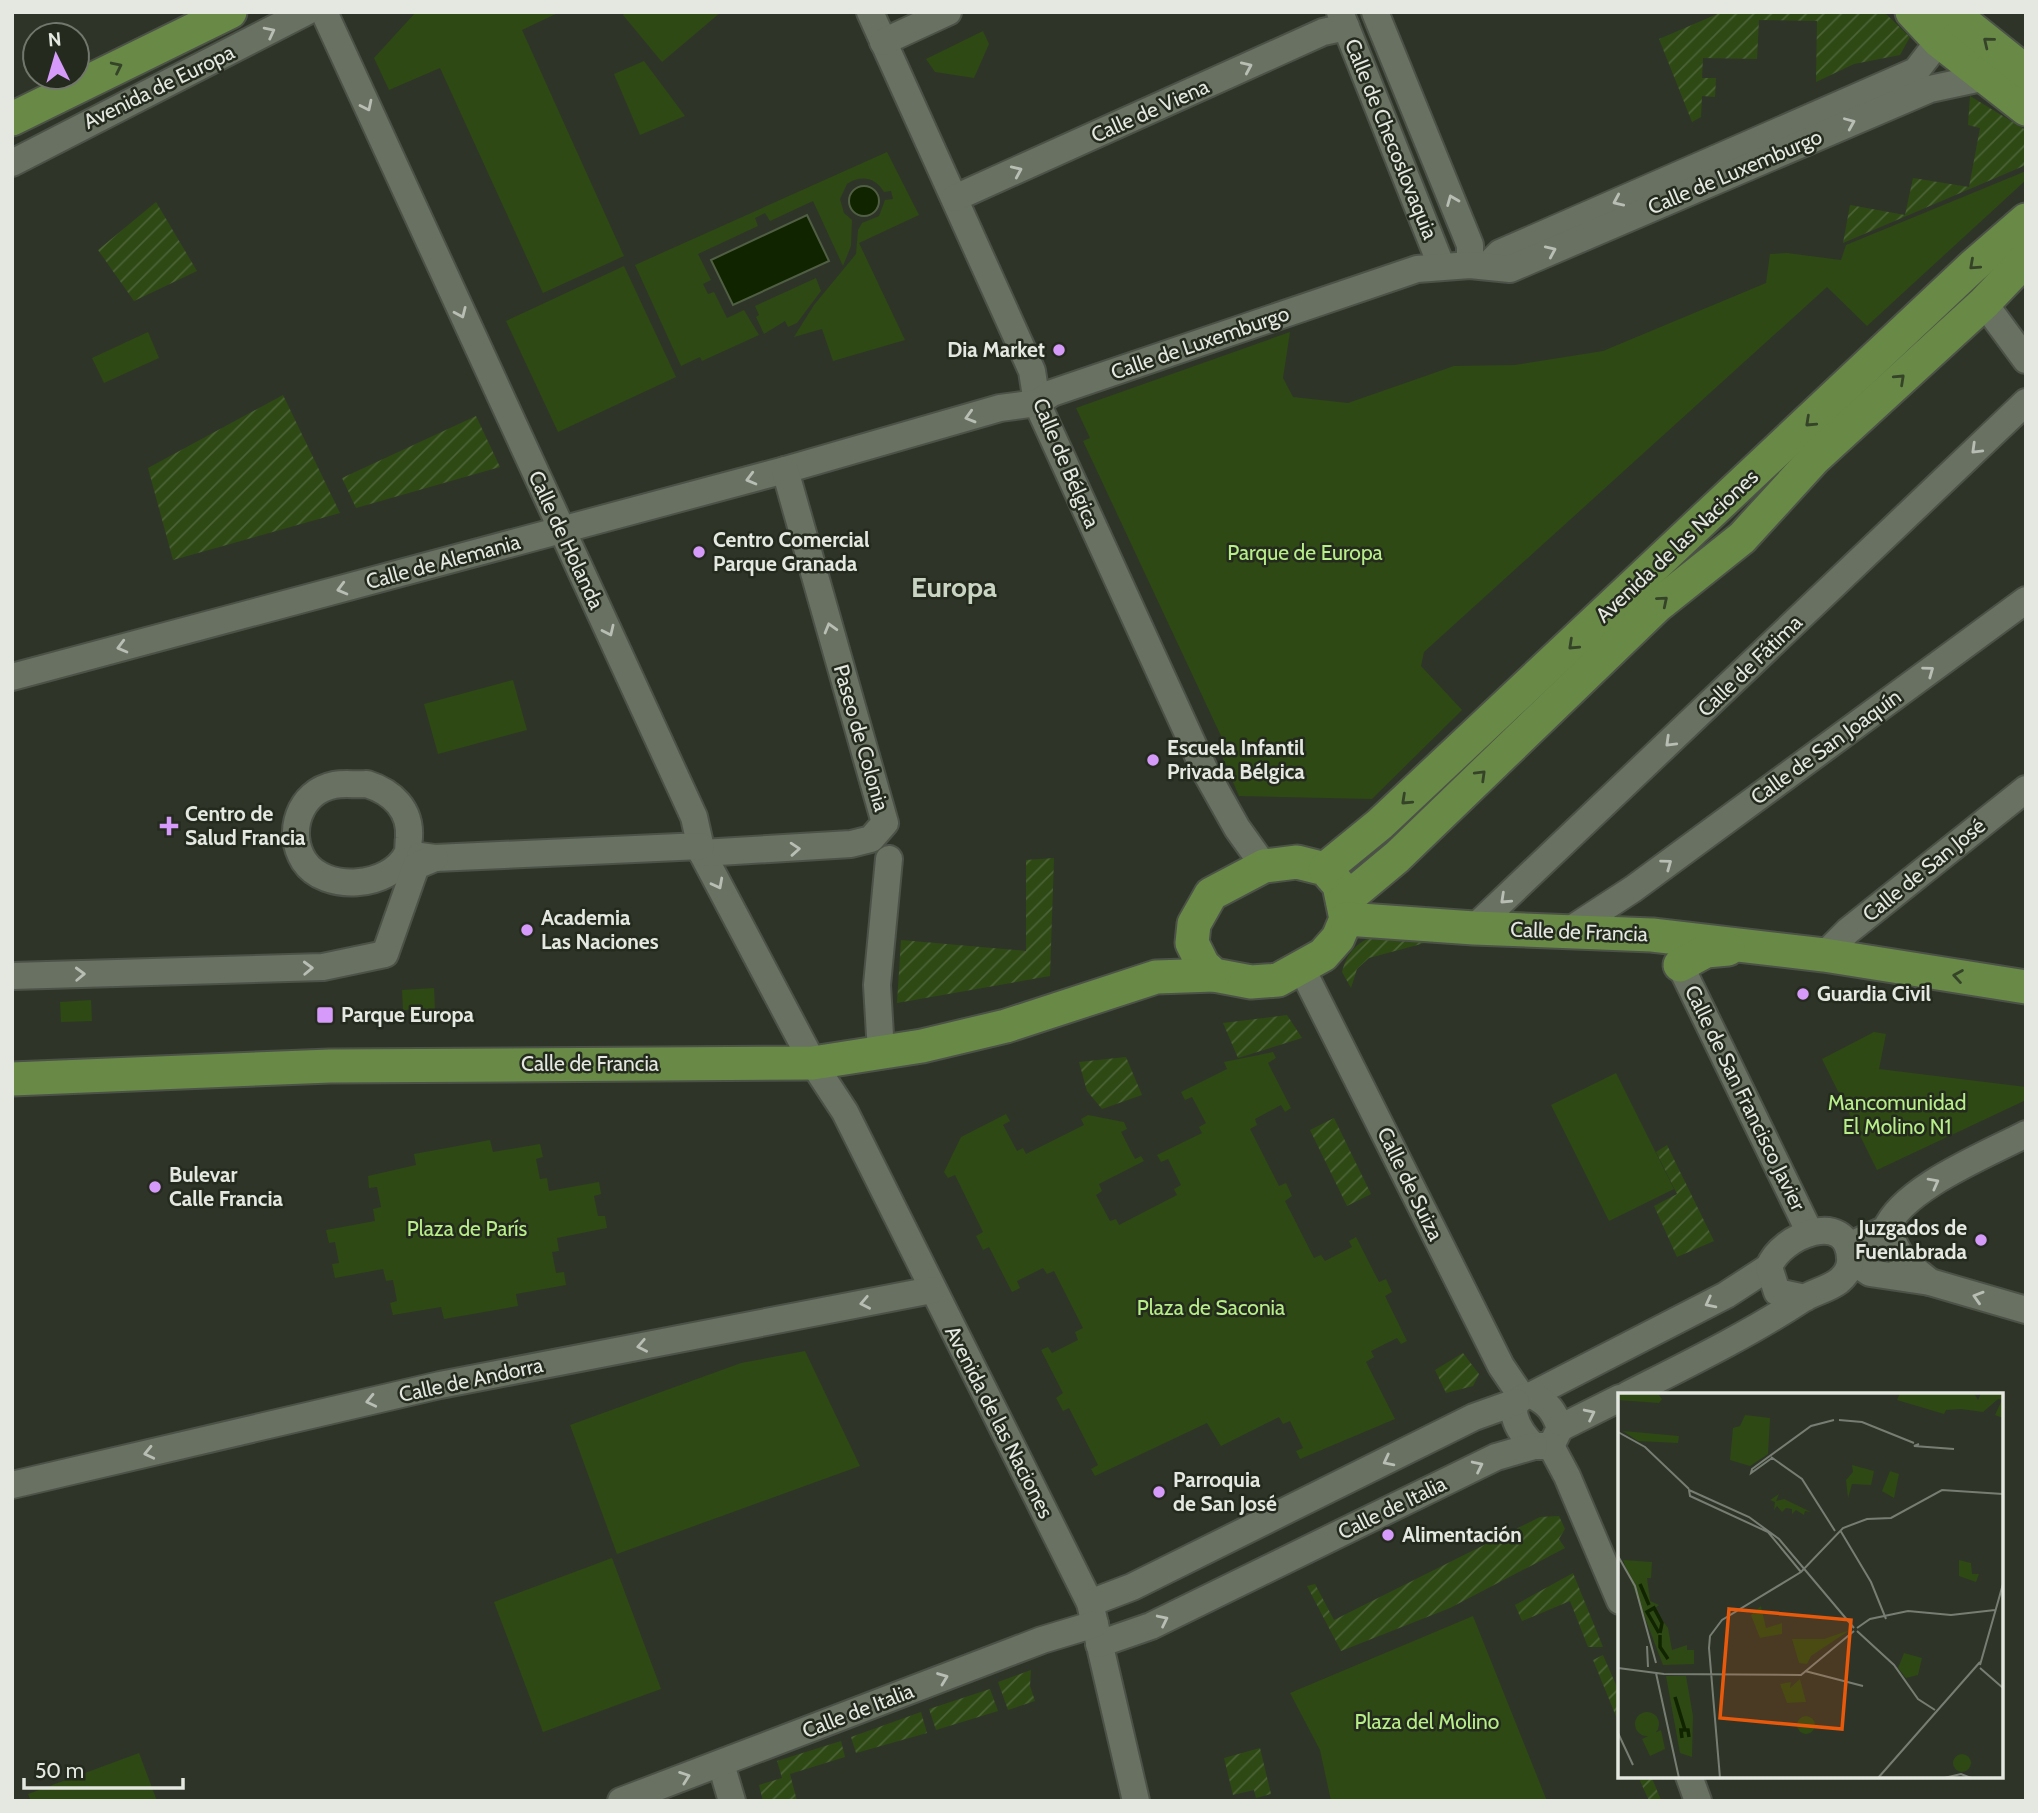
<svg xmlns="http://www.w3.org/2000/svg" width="2038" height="1813" font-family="Cabin,sans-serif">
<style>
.green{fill:#2e4914}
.garden{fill:url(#garden-furrows)}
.water{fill:#112400;stroke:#505f43;stroke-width:2}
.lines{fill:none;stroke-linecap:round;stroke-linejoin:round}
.minor-casing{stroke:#4c5247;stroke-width:30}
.major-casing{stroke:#4c5247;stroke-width:37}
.minor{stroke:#697162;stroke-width:26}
.major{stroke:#688a46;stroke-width:33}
.oneway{stroke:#b9beb4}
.oneway2{stroke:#354328}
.poi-dot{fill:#d69bfa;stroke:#242b1e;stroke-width:2.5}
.labels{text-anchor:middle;stroke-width:5;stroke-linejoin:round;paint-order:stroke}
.street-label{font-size:21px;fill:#e4e8e0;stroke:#242b1e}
.poi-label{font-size:21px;font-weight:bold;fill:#e4e8e0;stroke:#242b1e;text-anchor:start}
.park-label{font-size:21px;fill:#b7ee88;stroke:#242b1e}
.district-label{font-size:28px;font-weight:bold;fill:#cad4c3;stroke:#242b1e}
.inset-river{fill:none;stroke:#112400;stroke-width:3.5}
.inset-road{fill:none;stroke:#777d72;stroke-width:2}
.view{fill:#e8590c;fill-opacity:0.15;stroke:#e8590c;stroke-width:3.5}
.inset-edge{fill:none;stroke:#e4e8e0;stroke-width:3.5}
</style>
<defs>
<pattern id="garden-furrows" width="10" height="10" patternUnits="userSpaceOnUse" patternTransform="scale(1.75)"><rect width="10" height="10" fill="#2e4914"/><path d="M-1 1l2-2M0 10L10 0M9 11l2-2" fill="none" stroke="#4c6336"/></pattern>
</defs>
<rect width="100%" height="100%" fill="#2e3528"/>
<!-- green -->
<g class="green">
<polygon points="416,12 560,12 522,30 624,256 543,293 440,68 389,90 374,58"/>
<polygon points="626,12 721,12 662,62 623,15"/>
<polygon points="983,31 989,44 974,78 935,72 926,59"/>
<polygon points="644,61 685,116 640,135 614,74"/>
<path d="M 887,152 L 919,215 L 859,243 L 905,340 L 833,361 L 822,329 L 794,337 L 814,305 L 856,254 L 858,230 L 862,223 L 879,216 L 885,200 L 893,199 L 891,191 L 884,192 C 875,177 861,175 847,184 L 840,199 L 844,213 L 852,220 L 851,246 L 843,266 L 813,201 L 770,221 L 765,213 L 755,218 L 758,226 L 698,254 L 711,280 L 703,284 L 708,294 L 714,292 L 727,318 L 744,310 L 759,335 L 702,361 L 700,357 L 681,366 L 635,265 Z"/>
<polygon points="2026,171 2026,180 1867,326 1827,287 1424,652 1421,666 1462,710 1372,799 1239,796 1218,747 1221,736 1083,441 1090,438 1076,408 1290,332 1283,378 1293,397 1348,403 1454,366 1515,365 1603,351 1766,283 1770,254 1787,253 1841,260 1846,245"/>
<polygon points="624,266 676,377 558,432 506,321"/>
<polygon points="816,278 821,291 797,323 788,327 785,321 764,334 756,317 759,315 755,306"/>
<polygon points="148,332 159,358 104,383 92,358"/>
<polygon points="513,680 527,730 438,754 424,704"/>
<polygon points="434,988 435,1009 403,1010 402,990"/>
<polygon points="91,1000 92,1021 61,1022 60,1002"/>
<polygon points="1874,1032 1886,1034 1879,1069 2026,1087 2026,1100 1877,1170 1822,1059"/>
<polygon points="1273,1052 1276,1058 1268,1063 1291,1108 1285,1112 1281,1105 1255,1119 1257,1125 1250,1129 1279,1186 1286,1183 1292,1196 1285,1201 1314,1258 1321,1255 1325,1261 1352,1247 1349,1241 1356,1237 1379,1282 1386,1279 1392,1292 1385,1296 1407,1341 1401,1344 1397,1338 1371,1351 1374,1357 1366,1362 1395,1419 1300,1459 1296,1451 1303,1448 1290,1421 1283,1424 1279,1417 1221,1446 1207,1423 1095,1476 1091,1469 1098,1465 1069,1408 1063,1411 1056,1398 1063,1393 1041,1350 1048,1347 1052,1353 1078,1340 1075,1332 1083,1328 1054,1271 1047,1274 1043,1268 1017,1281 1020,1288 1012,1292 989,1247 983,1250 976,1236 983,1232 955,1175 948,1178 944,1172 961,1137 1006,1114 1010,1121 1003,1125 1017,1151 1023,1148 1026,1154 1084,1125 1081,1119 1088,1115 1124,1122 1127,1129 1121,1132 1135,1159 1141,1156 1144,1161 1099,1184 1102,1191 1096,1195 1110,1221 1116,1219 1119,1225 1177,1195 1174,1189 1181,1185 1168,1159 1161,1162 1157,1155 1202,1133 1199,1127 1206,1123 1192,1097 1185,1100 1181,1092 1227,1069 1224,1062"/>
<polygon points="1616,1073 1674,1189 1609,1221 1551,1105"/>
<polygon points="490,1140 493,1152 540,1144 543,1157 536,1159 540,1179 547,1178 549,1191 599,1182 601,1194 594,1196 598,1216 605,1216 607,1228 557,1238 559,1251 552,1252 556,1273 564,1272 566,1285 516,1294 518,1306 444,1319 441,1307 393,1315 390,1303 397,1301 393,1280 386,1281 383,1269 335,1278 332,1264 339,1263 335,1242 329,1243 326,1230 375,1221 373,1209 381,1207 377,1187 369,1188 368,1176 416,1165 414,1154"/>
<polygon points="805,1351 860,1466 617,1554 570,1425 741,1363"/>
<polygon points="612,1558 661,1689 543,1732 494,1602"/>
<polygon points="1473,1616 1547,1801 1331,1801 1320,1750 1290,1693"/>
<polygon points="139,1753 157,1801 31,1801 28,1794"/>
</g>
<!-- garden -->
<g class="garden">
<polygon points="1722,12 1884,12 1910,37 1900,55 1854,64 1816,82 1817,21 1759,20 1757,59 1703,58 1702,78 1716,78 1715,97 1702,96 1701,117 1692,122 1659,39"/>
<polygon points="1970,96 2026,130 2026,165 1843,243 1850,205 1905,215 1913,178 1969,187 1980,128 1968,125"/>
<polygon points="156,202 197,271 134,301 98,250"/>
<polygon points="283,395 340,513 173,560 148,468"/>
<polygon points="476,416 500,467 356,508 342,478"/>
<polygon points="1054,858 1050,976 897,1003 901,940 1026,951 1026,860"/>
<path d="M 1380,934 L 1447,937 L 1369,958 L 1357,969 L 1351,988 L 1342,972 C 1348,950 1358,941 1380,934 Z"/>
<polygon points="1287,1015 1302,1038 1238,1058 1223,1023"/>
<polygon points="1126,1057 1142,1095 1102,1109 1087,1091 1079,1062"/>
<polygon points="1334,1118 1371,1194 1347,1206 1310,1130"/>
<polygon points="1667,1145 1714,1241 1677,1257 1654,1206 1677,1194 1656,1152"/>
<polygon points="1463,1353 1479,1374 1473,1386 1446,1393 1435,1370"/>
<polygon points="1559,1516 1565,1529 1559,1539 1565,1548 1450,1608 1341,1651 1307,1586 1315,1584 1334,1620 1540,1517"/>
<polygon points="1573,1573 1603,1647 1588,1647 1570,1601 1522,1621 1515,1605"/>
<polygon points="1603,1655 1620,1694 1620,1726 1593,1660"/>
<polygon points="1031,1670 1030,1686 1035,1701 1008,1710 998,1682"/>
<polygon points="990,1689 998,1711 936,1730 929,1709"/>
<polygon points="921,1712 927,1733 856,1753 851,1737"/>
<polygon points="841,1741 845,1757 790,1774 797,1801 763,1801 759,1785 782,1778 777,1761"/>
<polygon points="1260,1748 1271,1794 1256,1798 1254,1790 1233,1795 1224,1758"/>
<polygon points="1638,1776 1651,1776 1661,1800 1649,1801"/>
</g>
<!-- water -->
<g class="water">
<circle cx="864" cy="201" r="15"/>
<polygon points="807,215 829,261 733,305 711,260"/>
</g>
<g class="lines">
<!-- minor casing -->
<g class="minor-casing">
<g id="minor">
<polyline points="324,12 694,817 702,853 813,1063 845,1112 1090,1603 1136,1801"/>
<polyline points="870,12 1032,371 1037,403 1205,771 1237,828 1264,866"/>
<polyline points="1340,12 1441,265"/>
<polyline points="1375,12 1470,245 1470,265"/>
<polyline points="883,42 948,12"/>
<polyline points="12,163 306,12"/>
<polyline points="955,198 1323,32 1346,27"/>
<polyline points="1487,266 1500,253 1916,71 1939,41"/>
<polyline points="1984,303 2026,360"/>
<polyline points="12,677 785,470 1000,408 1037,403 1052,393 1417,269 1470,265 1510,269 1930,89 1986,77"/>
<path d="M 367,784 C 392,792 411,809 409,838 C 408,843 409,850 407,854 C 390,888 325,893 304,861 C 286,833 299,792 334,785 C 344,783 356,785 367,784 Z"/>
<polyline points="702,853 851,844 871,839 885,823 785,470"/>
<polyline points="420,856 435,858 701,846"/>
<polyline points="1474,928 2026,402"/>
<polyline points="1570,930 1633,889 2026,600"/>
<polyline points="1824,955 1848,931 2026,789"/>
<polyline points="1680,965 1809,1231"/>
<polyline points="1302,969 1501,1366 1522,1397"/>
<polyline points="12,976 323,967 385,954 416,866 435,858"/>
<polyline points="881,1052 877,985 889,859"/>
<polyline points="1886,1229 1903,1260 1930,1282"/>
<path d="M 1848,1246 L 1886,1229 C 1903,1188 1986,1155 2026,1134"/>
<polyline points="1850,1255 1858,1265 1870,1273 1930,1282 2026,1310"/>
<polyline points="1532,1395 1726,1295 1769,1267"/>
<path d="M 1532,1395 C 1548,1403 1554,1411 1560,1428 L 1551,1446 L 1534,1446 C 1518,1432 1500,1400 1532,1395 Z"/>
<path d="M 1627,1395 C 1686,1365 1746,1336 1801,1300 C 1813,1292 1827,1290 1839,1281 C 1846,1275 1851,1267 1850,1258 C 1848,1209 1781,1235 1769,1267 L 1777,1292 L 1805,1298"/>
<polyline points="1560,1428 1620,1398"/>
<polyline points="1551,1446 1567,1476 1620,1601"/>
<polyline points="12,1485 440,1385 932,1290"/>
<polyline points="1090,1603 1132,1587 1474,1417 1516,1402"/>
<polyline points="1099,1644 1151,1626 1496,1457 1534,1446"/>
<polyline points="721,1764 732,1801"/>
<polyline points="1689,1776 1698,1801"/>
<polyline points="621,1801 1042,1640 1095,1624"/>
</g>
</g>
<!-- major casing -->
<g class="major-casing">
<g id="major">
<polyline points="1912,12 1939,41 2026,109"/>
<polyline points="1951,12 2026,72"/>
<polyline points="12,119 230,12"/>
<polygon points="1297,862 1325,869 1339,885 1346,919 1338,938 1323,955 1278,980 1251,982 1214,975 1203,965 1192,943 1194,924 1211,894 1264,866"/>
<polyline points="1325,869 1380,824 1973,266 2026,220"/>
<polyline points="1343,902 1397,857 1658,605 1742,538 1815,458 1984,303 2026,259"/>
<polyline points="1346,919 1474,928 1652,935 1824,955 2026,987"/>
<polyline points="1680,965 1706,951 1728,949"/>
<polyline points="12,1079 330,1066 813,1063 922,1046 1006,1026 1156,977 1214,975"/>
</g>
</g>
<!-- minor -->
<use href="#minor" class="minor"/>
<!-- major -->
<use href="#major" class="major"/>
</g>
<!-- one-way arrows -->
<defs><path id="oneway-chevron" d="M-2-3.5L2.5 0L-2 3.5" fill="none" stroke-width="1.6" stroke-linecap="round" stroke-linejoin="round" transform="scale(1.75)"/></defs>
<g class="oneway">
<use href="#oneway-chevron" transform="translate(270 32) rotate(-27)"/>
<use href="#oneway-chevron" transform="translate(1247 67) rotate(-24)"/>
<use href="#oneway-chevron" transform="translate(367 106) rotate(64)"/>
<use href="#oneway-chevron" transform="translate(1850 123) rotate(-23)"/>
<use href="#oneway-chevron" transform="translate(1017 171) rotate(-24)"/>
<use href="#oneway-chevron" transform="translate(1452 200) rotate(-112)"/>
<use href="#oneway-chevron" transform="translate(1618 201) rotate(156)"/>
<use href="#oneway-chevron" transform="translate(1551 251) rotate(-24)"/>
<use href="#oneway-chevron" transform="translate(461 313) rotate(66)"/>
<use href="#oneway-chevron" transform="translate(970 417) rotate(164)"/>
<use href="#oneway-chevron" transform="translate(1976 449) rotate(136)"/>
<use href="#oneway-chevron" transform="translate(751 479) rotate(165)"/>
<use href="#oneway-chevron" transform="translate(342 589) rotate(165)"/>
<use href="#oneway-chevron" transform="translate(830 628) rotate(-106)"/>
<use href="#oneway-chevron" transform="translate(609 631) rotate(65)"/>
<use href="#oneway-chevron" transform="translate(122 647) rotate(165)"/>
<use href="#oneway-chevron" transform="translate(1929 671) rotate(-36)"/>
<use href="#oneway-chevron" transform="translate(1670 742) rotate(136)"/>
<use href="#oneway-chevron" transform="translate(795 849) rotate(-4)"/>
<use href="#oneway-chevron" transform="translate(1667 864) rotate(-36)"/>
<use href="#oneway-chevron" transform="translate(718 884) rotate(62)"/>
<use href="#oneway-chevron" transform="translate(1505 899) rotate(137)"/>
<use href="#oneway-chevron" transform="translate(308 968) rotate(-2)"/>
<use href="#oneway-chevron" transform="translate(80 974) rotate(-2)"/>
<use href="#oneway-chevron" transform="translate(1934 1183) rotate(-28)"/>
<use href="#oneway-chevron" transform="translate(1978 1297) rotate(-163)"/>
<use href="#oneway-chevron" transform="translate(865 1303) rotate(169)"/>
<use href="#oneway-chevron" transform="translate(1710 1303) rotate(153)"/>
<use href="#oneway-chevron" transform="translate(642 1346) rotate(169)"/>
<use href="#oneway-chevron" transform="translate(371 1401) rotate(167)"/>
<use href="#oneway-chevron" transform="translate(1590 1414) rotate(-26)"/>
<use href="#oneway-chevron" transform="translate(149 1453) rotate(167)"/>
<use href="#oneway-chevron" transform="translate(1388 1461) rotate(153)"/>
<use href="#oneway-chevron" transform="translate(1478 1466) rotate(-26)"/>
<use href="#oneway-chevron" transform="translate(1163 1620) rotate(-26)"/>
<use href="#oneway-chevron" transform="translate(943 1678) rotate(-21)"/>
<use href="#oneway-chevron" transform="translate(685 1777) rotate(-20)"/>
</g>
<g class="oneway2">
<use href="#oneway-chevron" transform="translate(1988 42) rotate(-141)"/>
<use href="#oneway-chevron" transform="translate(117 67) rotate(-26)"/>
<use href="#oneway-chevron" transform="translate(1974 265) rotate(138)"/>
<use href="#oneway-chevron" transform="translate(1900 379) rotate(-43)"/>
<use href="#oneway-chevron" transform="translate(1810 422) rotate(137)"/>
<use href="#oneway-chevron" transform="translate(1663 601) rotate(-40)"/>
<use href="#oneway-chevron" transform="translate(1573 645) rotate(137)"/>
<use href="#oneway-chevron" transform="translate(1481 775) rotate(-44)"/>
<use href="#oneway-chevron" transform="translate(1406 800) rotate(137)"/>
<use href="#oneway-chevron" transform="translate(1958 976) rotate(-171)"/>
</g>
<!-- markers -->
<g class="poi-dot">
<circle cx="1059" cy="350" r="7"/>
<circle cx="699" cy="552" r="7"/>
<circle cx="1153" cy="760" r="7"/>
<path d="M165.5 815.5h7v7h7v7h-7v7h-7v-7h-7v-7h7z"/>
<circle cx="527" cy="930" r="7"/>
<circle cx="1803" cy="994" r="7"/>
<rect x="316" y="1006" width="18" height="18" rx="3.5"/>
<circle cx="155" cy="1187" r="7"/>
<circle cx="1981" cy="1240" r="7"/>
<circle cx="1159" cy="1492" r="7"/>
<circle cx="1388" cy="1535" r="7"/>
</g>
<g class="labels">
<!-- street labels -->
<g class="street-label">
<text transform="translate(159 87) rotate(-26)" y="7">Avenida de Europa</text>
<text transform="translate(1150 111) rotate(-24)" y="7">Calle de Viena</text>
<text transform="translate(1391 139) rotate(68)" y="7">Calle de Checoslovaquia</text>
<text transform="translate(1735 172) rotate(-23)" y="7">Calle de Luxemburgo</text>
<text transform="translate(1200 343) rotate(-19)" y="7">Calle de Luxemburgo</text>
<text transform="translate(1066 463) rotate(67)" y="7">Calle de Bélgica</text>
<text transform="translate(566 540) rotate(65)" y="7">Calle de Holanda</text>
<text transform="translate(1677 546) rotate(-43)" y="7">Avenida de las Naciones</text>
<text transform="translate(443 562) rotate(-15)" y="7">Calle de Alemania</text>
<text transform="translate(1750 666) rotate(-44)" y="7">Calle de Fátima</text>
<text transform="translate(861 738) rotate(74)" y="7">Paseo de Colonia</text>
<text transform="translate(1826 747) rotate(-36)" y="7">Calle de San Joaquín</text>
<text transform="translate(1924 870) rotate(-39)" y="7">Calle de San José</text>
<text transform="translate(1579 932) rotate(2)" y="7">Calle de Francia</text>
<text x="590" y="1071">Calle de Francia</text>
<text transform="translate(1745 1098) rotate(64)" y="7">Calle de San Francisco Javier</text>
<text transform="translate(1410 1184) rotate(64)" y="7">Calle de Suiza</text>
<text transform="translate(471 1380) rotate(-12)" y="7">Calle de Andorra</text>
<text transform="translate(999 1422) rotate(63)" y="7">Avenida de las Naciones</text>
<text transform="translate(1392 1508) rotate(-26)" y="7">Calle de Italia</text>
<text transform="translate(858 1711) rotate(-21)" y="7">Calle de Italia</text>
</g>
<!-- poi labels -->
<g class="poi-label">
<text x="1045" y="357" text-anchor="end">Dia Market</text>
<text x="713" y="547">Centro Comercial<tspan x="713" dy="24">Parque Granada</tspan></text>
<text x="1167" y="755">Escuela Infantil<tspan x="1167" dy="24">Privada Bélgica</tspan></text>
<text x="185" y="821">Centro de<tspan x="185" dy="24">Salud Francia</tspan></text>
<text x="541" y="925">Academia<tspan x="541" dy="24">Las Naciones</tspan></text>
<text x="1817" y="1001">Guardia Civil</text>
<text x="341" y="1022">Parque Europa</text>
<text x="169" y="1182">Bulevar<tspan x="169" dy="24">Calle Francia</tspan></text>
<text x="1967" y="1235" text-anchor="end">Juzgados de<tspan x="1967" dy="24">Fuenlabrada</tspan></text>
<text x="1173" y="1487">Parroquia<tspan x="1173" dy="24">de San José</tspan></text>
<text x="1402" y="1542">Alimentación</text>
</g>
<!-- park labels -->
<g class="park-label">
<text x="1305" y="560">Parque de Europa</text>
<text x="1897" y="1110">Mancomunidad<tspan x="1897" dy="24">El Molino N1</tspan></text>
<text x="467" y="1236">Plaza de París</text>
<text x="1211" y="1315">Plaza de Saconia</text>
<text x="1427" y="1729">Plaza del Molino</text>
</g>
<!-- district labels -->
<g class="district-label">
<text x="954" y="597">Europa</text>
</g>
</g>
<!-- overview -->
<g transform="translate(1618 1393)">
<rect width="385" height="385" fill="#2e3528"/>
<path d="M 0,0 L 41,2 L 44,6 L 41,10 L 0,7 ZM 282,0 L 356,0 L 360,7 L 363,0 L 385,0 L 385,25 L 377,22 L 384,7 L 380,6 L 365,19 L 343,16 L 328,17 L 326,21 L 279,7 ZM 127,22 L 152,25 L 150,61 L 132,73 L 112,67 L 115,35 L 122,33 ZM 5,38 L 61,43 L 60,50 L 20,48 ZM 234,72 L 256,78 L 253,92 L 234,91 L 230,105 L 228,87 L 235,79 ZM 272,78 L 281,81 L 276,105 L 264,98 ZM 161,101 L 158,108 L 166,106 L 193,119 L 187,118 L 186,122 L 178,117 L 174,121 L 174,116 L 168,115 L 164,119 L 159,113 L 156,117 L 157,109 L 152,107 ZM 5,167 L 34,169 L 33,185 L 29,185 L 32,208 L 41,212 L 36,216 L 50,235 L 54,257 L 69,252 L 69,257 L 76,257 L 76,271 L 45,272 ZM 341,167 L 353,170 L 354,181 L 361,181 L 358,189 L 341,183 ZM 143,213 L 148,235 L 164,230 L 164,241 L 142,245 L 133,222 ZM 232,237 L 193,263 L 189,271 L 181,270 L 174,246 L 206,246 ZM 286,260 L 304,265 L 300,282 L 288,285 L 280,275 ZM 48,283 L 68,283 L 75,323 L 74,364 L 62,360 ZM 182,286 L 188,309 L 169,310 L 162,291 L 173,289 L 172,295 ZM179 332a9 9 0 1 1 18 0a9 9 0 1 1-18 0ZM335 370a9 9 0 1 1 18 0a9 9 0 1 1-18 0Z" fill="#2e4914"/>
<path d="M17 331a12 12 0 1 1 24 0a12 12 0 1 1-24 0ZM 43,337 L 47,356 L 32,363 L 24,346 Z" fill="#2e4914"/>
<path class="inset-river" d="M 22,191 L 31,212M 41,240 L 29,219 L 36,215 L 44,230 L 42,240M 42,242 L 42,254 L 50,266M 57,304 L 67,337M 64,345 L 63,337 L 70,337 L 71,344"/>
<path class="inset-road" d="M 221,27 L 244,29 L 296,50M 0,39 L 27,54 L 71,96M 301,51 L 296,53 L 336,56M 153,64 L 184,86 L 217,138M 154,65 L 133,80 L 134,76 L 193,33 L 216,27M 222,137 L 253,189 L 268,226M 0,163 L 17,193 L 38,270M 183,179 L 150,139 L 72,103 L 71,97 L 131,124 L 161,146 L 236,235M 239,235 L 252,226 L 290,218 L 333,222 L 377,217M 239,238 L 276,272 L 300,306 L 317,317M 29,253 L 30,274M 362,272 L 385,191M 0,275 L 46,281 L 183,282 L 236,238M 362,275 L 385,295M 187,278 L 245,293M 38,280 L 61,385M 0,340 L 15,372M 102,385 L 91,255 L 92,243 L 104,227 L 183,179 L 225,135 L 249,126 L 273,125 L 324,97 L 385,101M 260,385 L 362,269M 326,385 L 343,381 L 353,385"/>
<path class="view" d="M 111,216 L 233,227 L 224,336 L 102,325 Z"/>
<rect width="385" height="385" class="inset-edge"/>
</g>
<!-- border -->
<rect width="2038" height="1813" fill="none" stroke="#e4e8e0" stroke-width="28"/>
<!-- north arrow -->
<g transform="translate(56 56) rotate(355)"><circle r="33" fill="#242b1e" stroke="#71776c" stroke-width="2"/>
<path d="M0-5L12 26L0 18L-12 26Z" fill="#d69bfa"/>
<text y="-10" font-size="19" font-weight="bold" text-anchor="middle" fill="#e4e8e0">N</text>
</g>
<!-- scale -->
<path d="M24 1778v10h159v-10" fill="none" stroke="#e4e8e0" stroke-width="3.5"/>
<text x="35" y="1778" font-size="21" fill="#e4e8e0" stroke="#242b1e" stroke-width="5" paint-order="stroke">50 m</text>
</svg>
